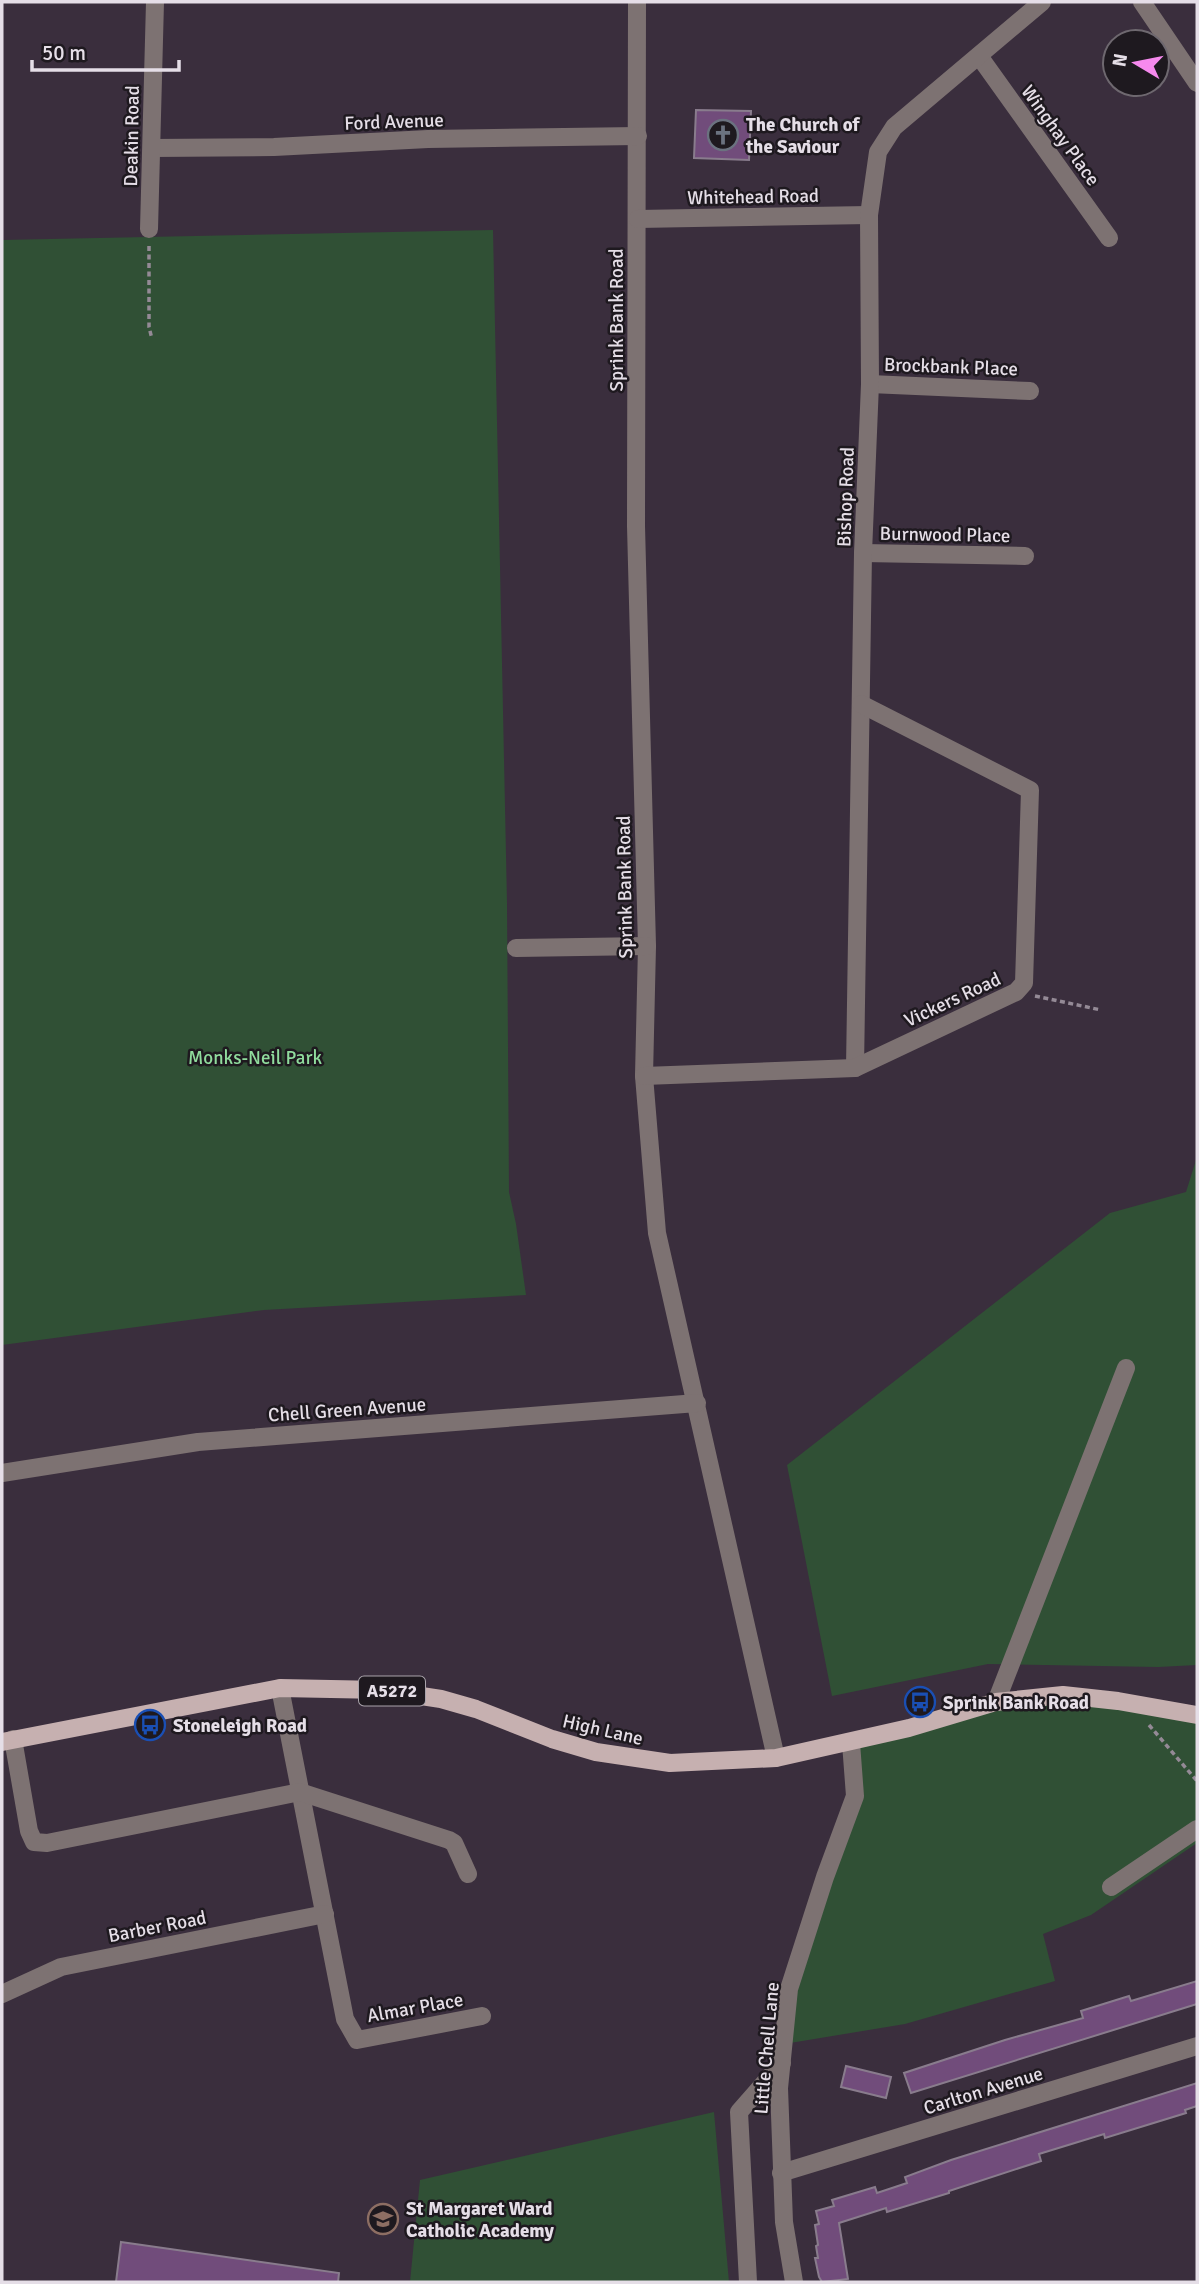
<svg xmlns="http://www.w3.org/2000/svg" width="1199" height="2284" font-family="Signika,sans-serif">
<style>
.green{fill:#305035}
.building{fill:#714c7b;stroke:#897c8d;stroke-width:2}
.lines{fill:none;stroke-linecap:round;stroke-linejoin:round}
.path{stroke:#948a96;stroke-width:3.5;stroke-dasharray:5 3.5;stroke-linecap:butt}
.minor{stroke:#7d7272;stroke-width:18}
.major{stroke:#c6b0b0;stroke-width:18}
.labels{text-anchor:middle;stroke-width:5;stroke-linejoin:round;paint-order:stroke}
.shield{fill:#1e191f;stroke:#a9a3ab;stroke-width:2}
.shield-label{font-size:18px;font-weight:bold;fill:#e5dee7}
.street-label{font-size:19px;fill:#e5dee7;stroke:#1e191f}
.poi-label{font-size:19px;font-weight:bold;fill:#e5dee7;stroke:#1e191f;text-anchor:start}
.park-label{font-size:19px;fill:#90dc9d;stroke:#1e191f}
</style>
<rect width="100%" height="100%" fill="#3a2e3d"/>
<!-- green -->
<g class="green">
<polygon points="493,230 507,903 509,1192 516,1224 526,1295 264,1310 2,1345 2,240"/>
<polygon points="1197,1157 1197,1665 1158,1667 988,1664 832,1696 787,1465 1110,1213 1186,1192"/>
<polygon points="1062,1695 1197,1715 1197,1843 1091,1915 1043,1934 1055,1981 905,2024 784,2044 789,1989 845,1827 851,1743"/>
<polygon points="714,2112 729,2282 410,2282 420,2180"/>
</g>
<!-- building -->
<g class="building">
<polygon points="696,110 751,111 749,160 694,158"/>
<polygon points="1197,1981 1197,2004 911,2093 904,2073 1005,2040 1083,2018 1081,2011 1129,1996 1131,2001"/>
<polygon points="846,2066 891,2077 886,2098 841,2087"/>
<polygon points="1197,2083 1197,2106 1185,2110 1186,2113 1105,2138 1104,2134 1039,2154 1041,2161 949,2191 949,2193 887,2212 886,2208 839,2223 848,2279 822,2282 819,2277 815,2258 818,2258 816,2246 818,2245 815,2225 819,2224 816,2211 834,2206 832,2200 875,2187 877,2193 907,2183 905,2177 951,2160"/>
<polygon points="121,2242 339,2273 338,2282 116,2282"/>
</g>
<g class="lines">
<!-- path -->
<g class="path">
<polyline points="149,246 149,327 152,339"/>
<polyline points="1035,996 1101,1010"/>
<polyline points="1149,1725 1197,1781"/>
</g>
<!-- minor -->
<g class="minor">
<polyline points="637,2 636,526 647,946 644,1076 657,1233 776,1758"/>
<polyline points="1142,2 1197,83"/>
<polyline points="979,56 1109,238"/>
<polyline points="152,148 274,147 428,139 638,136"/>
<polyline points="638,219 869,215"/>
<polyline points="149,229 155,2"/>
<polyline points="870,384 1030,391"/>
<polyline points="863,553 1025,556"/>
<polyline points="516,948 647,946"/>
<polyline points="855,1068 863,553 870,384 869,215 878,152 894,127 1042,2"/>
<polyline points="644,1076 855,1068 1016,992 1024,983 1030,790 861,704"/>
<polyline points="2,1473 198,1442 697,1403"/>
<polyline points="280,1688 345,2019 357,2040 482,2016"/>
<polyline points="996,1702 1126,1368"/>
<polyline points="13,1739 29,1831 34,1842 47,1843 300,1792 449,1840 454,1843 468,1874"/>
<polyline points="1111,1887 1197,1829"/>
<polyline points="2,1994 61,1967 325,1914"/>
<polyline points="781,2173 1197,2046"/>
<polyline points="748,2282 739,2112 782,2063"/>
<polyline points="794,2282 784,2222 779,2088 789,1989 825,1877 855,1796 851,1743"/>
</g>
<!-- major -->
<polyline class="major" points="2,1742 280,1688 382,1690 441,1699 476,1709 552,1739 596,1752 670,1763 776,1758 909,1728 996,1702 1063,1695 1118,1701 1197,1715"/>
</g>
<!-- icons -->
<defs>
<g id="church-ring" transform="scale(1.575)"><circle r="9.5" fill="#1e191f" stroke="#6b7280" stroke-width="1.5"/><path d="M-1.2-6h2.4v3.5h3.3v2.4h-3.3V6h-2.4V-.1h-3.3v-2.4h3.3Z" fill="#6b7280"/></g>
<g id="bus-ring" transform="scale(1.575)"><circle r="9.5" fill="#1e191f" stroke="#1a4fb4" stroke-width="1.5"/><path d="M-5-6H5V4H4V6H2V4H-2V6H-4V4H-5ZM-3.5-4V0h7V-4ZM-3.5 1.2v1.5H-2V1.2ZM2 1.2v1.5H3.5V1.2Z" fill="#1a4fb4"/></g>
<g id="school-ring" transform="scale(1.575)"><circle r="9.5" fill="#1e191f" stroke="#8d6e63" stroke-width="1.5"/><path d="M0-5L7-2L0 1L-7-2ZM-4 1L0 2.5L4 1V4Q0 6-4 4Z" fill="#8d6e63"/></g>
</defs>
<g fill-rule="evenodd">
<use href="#church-ring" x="723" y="135"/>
<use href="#bus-ring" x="920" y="1702"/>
<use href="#bus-ring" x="150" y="1725"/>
<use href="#school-ring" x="383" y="2219"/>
</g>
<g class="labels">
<!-- shield labels -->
<rect class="shield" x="359" y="1676.5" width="66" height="29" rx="5"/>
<g class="shield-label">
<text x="392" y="1697">A5272</text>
</g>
<!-- street labels -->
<g class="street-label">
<text transform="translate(394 121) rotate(-2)" y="7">Ford Avenue</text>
<text transform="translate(1061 135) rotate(54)" y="7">Winghay Place</text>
<text transform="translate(131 136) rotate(-89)" y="7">Deakin Road</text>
<text transform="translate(753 196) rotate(-1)" y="7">Whitehead Road</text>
<text transform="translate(616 320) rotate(-90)" y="7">Sprink Bank Road</text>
<text transform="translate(951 366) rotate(2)" y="7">Brockbank Place</text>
<text transform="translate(845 497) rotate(-88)" y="7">Bishop Road</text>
<text transform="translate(945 534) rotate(1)" y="7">Burnwood Place</text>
<text transform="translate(624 887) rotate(-91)" y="7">Sprink Bank Road</text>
<text transform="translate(952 999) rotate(-25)" y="7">Vickers Road</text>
<text transform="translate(347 1409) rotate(-4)" y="7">Chell Green Avenue</text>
<text transform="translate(603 1729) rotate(13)" y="7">High Lane</text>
<text transform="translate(157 1926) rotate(-11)" y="7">Barber Road</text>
<text transform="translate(415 2007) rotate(-10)" y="7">Almar Place</text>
<text transform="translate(766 2048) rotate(-85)" y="7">Little Chell Lane</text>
<text transform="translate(983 2090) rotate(-17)" y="7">Carlton Avenue</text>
</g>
<!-- poi labels -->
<g class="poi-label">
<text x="746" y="131">The Church of<tspan x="746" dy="22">the Saviour</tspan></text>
<text x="943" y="1709">Sprink Bank Road</text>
<text x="173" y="1732">Stoneleigh Road</text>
<text x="406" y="2215">St Margaret Ward<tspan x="406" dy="22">Catholic Academy</tspan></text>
</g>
<!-- park labels -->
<g class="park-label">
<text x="255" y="1064">Monks-Neil Park</text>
</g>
</g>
<!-- border -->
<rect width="1199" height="2284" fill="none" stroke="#e5dee7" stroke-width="7"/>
<!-- north arrow -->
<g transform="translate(1136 63) rotate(280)"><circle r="33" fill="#1e191f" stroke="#6e686f" stroke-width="2"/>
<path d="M0-5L12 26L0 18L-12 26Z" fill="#f689ee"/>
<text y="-10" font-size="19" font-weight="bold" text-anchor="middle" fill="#e5dee7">N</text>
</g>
<!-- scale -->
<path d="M32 60v10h147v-10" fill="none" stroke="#e5dee7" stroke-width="3.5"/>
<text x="42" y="60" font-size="21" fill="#e5dee7" stroke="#1e191f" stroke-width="5" paint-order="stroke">50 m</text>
</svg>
